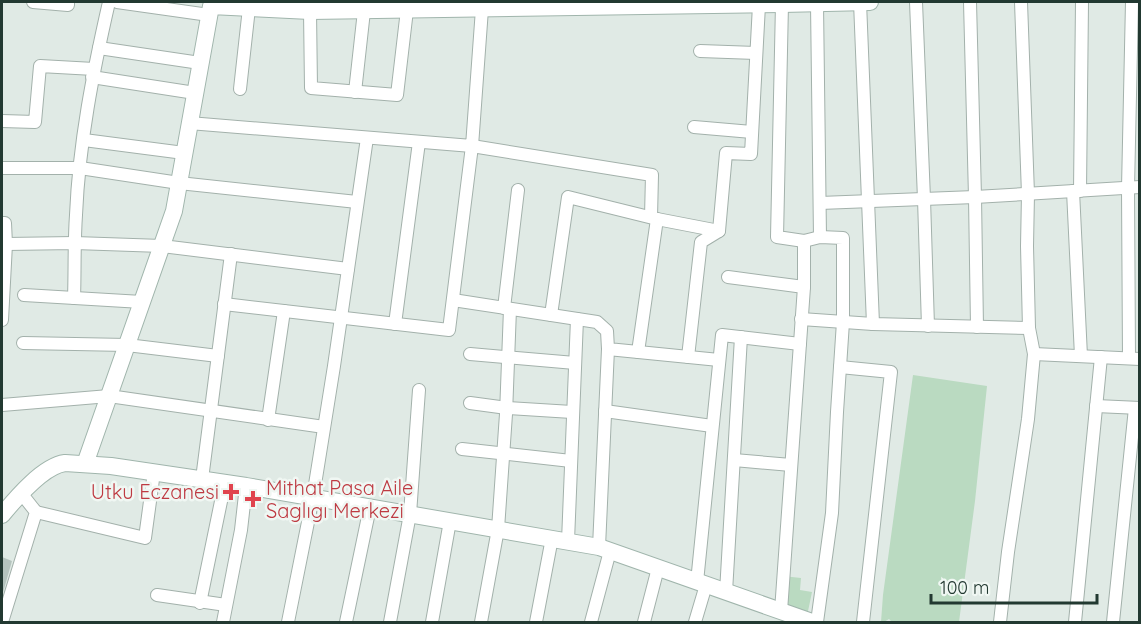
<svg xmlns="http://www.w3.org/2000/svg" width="1141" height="624" font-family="Quicksand,sans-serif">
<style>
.green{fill:#badac1}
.building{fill:#b5c4be}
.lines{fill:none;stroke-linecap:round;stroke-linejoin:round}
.street-casing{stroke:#a3b1ab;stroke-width:14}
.secondary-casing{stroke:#a0b5ac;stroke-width:18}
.street{stroke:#fff;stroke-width:12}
.secondary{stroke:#fff;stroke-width:16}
.health-dot{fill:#e0444e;stroke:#f0f7f3;stroke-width:2}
.labels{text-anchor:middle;stroke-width:5;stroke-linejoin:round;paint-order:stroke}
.health-label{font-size:20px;fill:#be3a42;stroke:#f0f7f3;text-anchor:start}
</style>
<rect width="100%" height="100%" fill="#e0eae5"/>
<!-- green -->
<g class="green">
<polygon points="913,375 987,386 975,501 959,622 892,622 889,619 884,622 881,622 883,595"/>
<polygon points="783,576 801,578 800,590 812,592 807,616 781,607"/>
</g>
<!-- building -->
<polygon class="building" points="2,557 12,561 2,596"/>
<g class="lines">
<!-- street casing -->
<g class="street-casing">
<g id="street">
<polyline points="33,2 68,5 68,2"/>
<polyline points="117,2 209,15"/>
<polyline points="860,2 873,324"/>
<polyline points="916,2 924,199 928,326"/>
<polyline points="970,2 975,197 977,327"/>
<polyline points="782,4 777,237 804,241 820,237 843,238 843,322 837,412 832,513 817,622"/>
<polyline points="817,4 820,237"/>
<polyline points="310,11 311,88 397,95 407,10"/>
<polyline points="99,48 200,63"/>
<polyline points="700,51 756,53"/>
<polyline points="92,77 195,93"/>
<polyline points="240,89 249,8"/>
<polyline points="355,92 364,11"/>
<polyline points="2,121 35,122 40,66 94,69"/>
<polyline points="189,123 472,146 482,9"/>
<polyline points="694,127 752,132"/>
<polyline points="84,140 184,153"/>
<polyline points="2,168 80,168 179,183 357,202"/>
<polyline points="1073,191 1081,356"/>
<polyline points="1080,191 1082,2"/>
<polyline points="820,203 975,197 1140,187"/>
<polyline points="2,223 5,223 6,244 2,320"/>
<polyline points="6,244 75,243 162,246 348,269"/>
<polyline points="728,277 804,287"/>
<polyline points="24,295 142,302"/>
<path d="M 74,298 C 75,271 74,243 76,215 C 79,143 93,72 109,2"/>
<polyline points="453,300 597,322 607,331 608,349 719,360"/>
<polyline points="224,304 449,330 472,146 652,175 651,217"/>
<polyline points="504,308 518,190"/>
<polyline points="551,315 568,197 657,219 719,231"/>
<polyline points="801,319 873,324 1029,328"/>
<polyline points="395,324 419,142"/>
<polyline points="23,343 127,345 218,356"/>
<polyline points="638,352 657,219"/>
<polyline points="470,354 575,363"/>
<polyline points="1034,354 1140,359"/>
<polyline points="688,357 701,242 719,231 726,153 751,154 759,5"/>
<polyline points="1129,358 1128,188 1132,2"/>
<polyline points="840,367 891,372 863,622"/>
<polyline points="470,403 507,408 572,412"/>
<polyline points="2,405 109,396 324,427"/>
<polyline points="1096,406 1140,408"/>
<polyline points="605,411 712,426"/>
<polyline points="268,420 284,311"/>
<polyline points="462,449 571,461"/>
<polyline points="734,460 791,465"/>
<polyline points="202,479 231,254"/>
<polyline points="36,512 145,538 154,472"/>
<polyline points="568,541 577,319"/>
<polyline points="599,547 608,349"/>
<polyline points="697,582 722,335 800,344"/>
<polyline points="726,592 741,337"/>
<polyline points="157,595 226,605"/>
<polyline points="200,603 225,482"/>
<polyline points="781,611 804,287 804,241"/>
<polyline points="2,622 36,512 21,493"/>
<polyline points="223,622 241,530 246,486"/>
<polyline points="288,622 313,497 334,366 367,138"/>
<polyline points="346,622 370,507"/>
<polyline points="390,622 410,514 419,390"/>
<polyline points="432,622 450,521"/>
<polyline points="481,622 498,529 506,414 510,309"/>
<polyline points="536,622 552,538"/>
<polyline points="591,622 610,551"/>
<polyline points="644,622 658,568"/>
<polyline points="695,622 706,585"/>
<polyline points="1000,622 1008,552 1028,419 1034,354 1029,328 1027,246 1028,194 1021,2"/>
<polyline points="1075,622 1101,357"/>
<polyline points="1113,622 1135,408"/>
</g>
</g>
<!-- secondary casing -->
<g class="secondary-casing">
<g id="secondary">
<polyline points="85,464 174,211 211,6 310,11 782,4 870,2"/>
<path d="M 2,515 C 16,498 43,466 65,463 L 111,466 L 246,486 L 599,547 L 812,622"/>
</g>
</g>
<!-- street -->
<use href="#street" class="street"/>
<!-- secondary -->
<use href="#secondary" class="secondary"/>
</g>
<!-- markers -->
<g class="health-dot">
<path d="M228 483h6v6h6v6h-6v6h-6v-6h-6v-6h6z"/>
<path d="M250 490h6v6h6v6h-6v6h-6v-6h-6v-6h6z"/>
</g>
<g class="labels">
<!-- health labels -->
<g class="health-label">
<text x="266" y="495">Mithat Pasa Aile<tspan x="266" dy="23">Saglıgı Merkezi</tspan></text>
<text x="219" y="499" text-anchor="end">Utku Eczanesi</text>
</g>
</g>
<!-- border -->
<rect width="1141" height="624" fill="none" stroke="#223931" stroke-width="6"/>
<!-- scale -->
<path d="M931 594v9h166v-9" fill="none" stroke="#223931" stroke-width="3"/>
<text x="940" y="594" font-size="18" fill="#223931" stroke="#f0f7f3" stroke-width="4.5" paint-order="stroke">100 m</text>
</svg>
